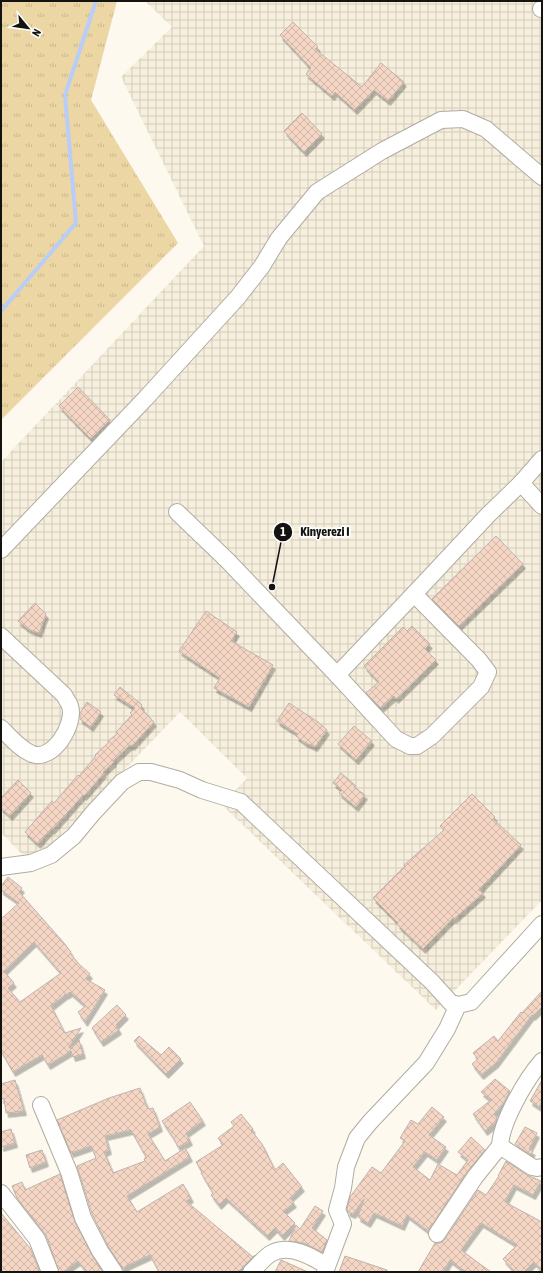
<svg xmlns="http://www.w3.org/2000/svg" width="543" height="1273" font-family="'Asap Condensed',sans-serif">
<style>
.industrial{fill:url(#industrial-grid)}
.grass{fill:url(#grass-tufts)}
.lines{fill:none;stroke-linecap:round;stroke-linejoin:round}
.stream{stroke:#b8cdf7;stroke-width:4}
.building{fill:url(#building-cross-hatch);stroke:#beb3ad;fill-rule:evenodd;filter:url(#shadow)}
.minor-casing{stroke:#b0aca1;stroke-width:18}
.minor{stroke:#fff;stroke-width:16}
.leader{fill:none;stroke:#14130f;stroke-width:1.5}
.callout-dot{fill:#14130f;stroke:#fff;stroke-width:1.5}
.mark-label{font-size:12px;text-anchor:middle;font-weight:bold;fill:#fff}
.callout-label{font-size:13px;text-anchor:middle;font-weight:bold;fill:#14130f;stroke:#fff;stroke-width:3.5;stroke-linejoin:round;paint-order:stroke}
</style>
<defs>
<pattern id="industrial-grid" width="8" height="8" patternUnits="userSpaceOnUse"><rect width="8" height="8" fill="#f7efdd"/><path d="M0 4h8M4 0v8" fill="none" stroke="#d3ccbc"/></pattern>
<pattern id="grass-tufts" width="24" height="20" patternUnits="userSpaceOnUse"><rect width="24" height="20" fill="#ecd6a4"/><path d="M3 7l-1-3M5 7V3M7 7l1-3M15 17l-1-3M17 17v-4M19 17l1-3" fill="none" stroke="#cab78c"/></pattern>
<pattern id="building-cross-hatch" width="8" height="8" patternUnits="userSpaceOnUse"><rect width="8" height="8" fill="#f5d6c4"/><path d="M0 0l8 8M0 8l8-8" fill="none" stroke="#d1b7a7"/></pattern>
<filter id="shadow"><feDropShadow dx="2.5" dy="4.5" stdDeviation="0" flood-color="#0004"/></filter>
</defs>
<rect width="100%" height="100%" fill="#fdf9ee"/>
<!-- industrial -->
<polygon class="industrial" points="145,1 542,1 542,900 436,1010 222,805 247,778 180,712 33,865 1,833 1,462 204,246 121,77 172,27"/>
<!-- grass -->
<polygon class="grass" points="1,1 117,1 91,100 178,243 1,420"/>
<g class="lines">
<!-- stream -->
<polyline class="stream" points="1,311 76,223 65,95 96,1"/>
</g>
<!-- building -->
<g class="building">
<polygon points="293,22 318,47 315,49 362,87 381,63 404,82 388,101 374,90 355,110 335,92 332,96 306,74 311,68 280,35"/>
<polygon points="302,113 322,134 304,152 284,131"/>
<polygon points="78,387 110,420 91,439 59,406"/>
<polygon points="496,536 523,564 459,626 432,599"/>
<polygon points="35,603 46,614 39,633 28,629 18,621"/>
<polygon points="206,611 237,632 231,641 273,665 249,707 214,688 220,678 179,651"/>
<polygon points="412,626 430,644 425,649 436,660 396,699 394,696 381,708 366,693 379,682 364,666 403,627 407,631"/>
<polygon points="120,687 142,705 141,708 154,722 132,746 130,745 113,761 114,762 103,772 104,773 84,796 83,795 52,830 51,829 38,844 25,832 52,801 54,803 78,775 79,776 96,756 95,755 109,742 108,741 118,733 116,732 132,715 130,713 135,708 114,695"/>
<polygon points="87,702 101,712 91,727 80,719 80,713"/>
<polygon points="289,703 318,722 327,730 315,747 304,742 296,736 298,734 277,721"/>
<polygon points="354,726 372,741 356,760 338,744"/>
<polygon points="341,773 356,786 354,787 365,795 356,807 339,793 342,790 333,783"/>
<polygon points="18,780 31,793 10,816 1,808 1,798"/>
<polygon points="472,794 495,817 493,819 521,845 479,890 483,893 454,919 453,918 423,949 397,924 398,923 373,898 405,866 404,865 444,830 440,826"/>
<path d="M 8,877 L 22,888 L 19,892 L 64,943 L 71,952 L 70,953 L 79,964 L 90,974 L 86,979 L 105,990 L 85,1022 L 78,1012 L 86,1006 L 70,992 L 66,995 L 65,994 L 65,995 L 51,1006 L 65,1033 L 81,1028 L 69,1047 L 71,1049 L 79,1040 L 83,1054 L 73,1057 L 71,1051 L 48,1065 L 42,1055 L 13,1072 L 1,1051 L 1,919 L 19,903 L 1,890 L 1,886 ZM 34,942 L 61,973 L 20,1002 L 8,988 L 14,983 L 4,971 Z"/>
<polygon points="542,991 542,1007 533,1016 532,1015 496,1063 481,1075 472,1064 478,1059 473,1053 494,1036 498,1041 521,1012 522,1013"/>
<polygon points="117,1005 126,1015 116,1025 119,1030 101,1042 92,1028"/>
<polygon points="139,1036 161,1055 169,1047 181,1059 166,1074 134,1041"/>
<polygon points="495,1079 510,1091 504,1102 494,1114 497,1118 496,1122 485,1131 473,1114 491,1100 481,1092"/>
<polygon points="15,1080 24,1111 6,1113 4,1098 1,1099 1,1084"/>
<polygon points="542,1080 542,1101 539,1107 530,1101"/>
<path d="M 140,1088 L 145,1102 L 149,1109 L 153,1108 L 160,1127 L 148,1134 L 165,1161 L 185,1148 L 190,1157 L 127,1196 L 137,1212 L 183,1184 L 191,1198 L 186,1201 L 253,1257 L 255,1255 L 238,1272 L 159,1272 L 150,1255 L 126,1266 L 126,1267 L 123,1269 L 108,1246 L 92,1214 L 77,1166 L 96,1158 L 91,1146 L 71,1153 L 57,1120 L 109,1098 ZM 131,1130 L 146,1157 L 144,1159 L 145,1161 L 113,1173 L 104,1152 L 109,1150 L 105,1136 Z"/>
<polygon points="190,1102 203,1121 186,1133 190,1141 178,1147 174,1139 162,1121"/>
<polygon points="432,1107 444,1117 429,1135 446,1147 437,1160 425,1152 413,1167 430,1180 438,1164 457,1175 468,1160 458,1152 471,1137 485,1150 467,1172 428,1231 407,1215 402,1226 374,1213 368,1223 358,1217 364,1199 353,1214 348,1212 347,1209 350,1197 372,1167 381,1173 405,1141 400,1138 411,1120 418,1124"/>
<polygon points="241,1114 253,1129 251,1130 262,1144 275,1170 283,1163 302,1187 290,1198 294,1203 283,1211 295,1223 282,1236 275,1228 267,1236 226,1198 219,1205 211,1195 213,1193 201,1173 202,1172 196,1162 223,1145 218,1138 234,1126 231,1122"/>
<polygon points="525,1127 537,1133 529,1149 533,1151 530,1155 515,1144"/>
<polygon points="11,1129 15,1143 1,1147 1,1132"/>
<polygon points="42,1150 46,1162 30,1168 26,1155"/>
<polygon points="506,1161 527,1175 541,1181 533,1195 514,1185 505,1202 542,1222 542,1272 534,1262 524,1272 515,1272 503,1259 517,1245 481,1223 461,1250 491,1272 466,1272 450,1260 443,1272 418,1272 435,1243 441,1243 445,1239 478,1190 486,1195 499,1176 498,1176"/>
<polygon points="60,1174 75,1222 92,1255 103,1272 87,1272 78,1261 63,1272 59,1272 46,1235 17,1198 12,1186 22,1182 25,1190"/>
<polygon points="315,1206 323,1211 312,1228 327,1240 322,1252 304,1243 289,1241 296,1225 300,1229"/>
<polygon points="1,1213 30,1248 40,1272 1,1272"/>
<polygon points="345,1256 387,1270 387,1272 339,1272"/>
<polygon points="281,1260 308,1272 275,1272"/>
</g>
<g class="lines">
<!-- minor casing -->
<g class="minor-casing">
<g id="minor">
<polyline points="541,9 542,9"/>
<polyline points="521,483 542,506"/>
<polyline points="177,512 227,560 337,675 396,739 410,746 417,746 432,736 481,687 488,672 479,660 414,594"/>
<polyline points="1,550 145,399 238,297 262,266 279,238 317,192 382,151 441,120 463,119 486,129 542,177"/>
<path d="M 1,636 L 64,695 C 66,699 69,703 70,706 C 76,724 53,762 32,754 C 20,749 10,737 1,728"/>
<polyline points="337,675 414,594 488,515 521,483 542,459"/>
<polyline points="1,867 31,863 51,855 74,836 93,813 122,782 139,772 151,772 180,780 202,790 241,802 432,982 451,1003 458,1005 471,1002 542,924"/>
<path d="M 542,1061 C 526,1079 501,1122 500,1146 L 532,1167 L 537,1168 L 542,1167"/>
<polyline points="41,1105 69,1172 83,1218 100,1251 114,1272"/>
<polyline points="1,1193 37,1239 50,1272"/>
<polyline points="437,1234 475,1177 500,1146"/>
<path d="M 251,1272 C 258,1266 264,1257 272,1253 C 290,1244 311,1256 327,1266"/>
<polyline points="325,1272 343,1224 337,1210 343,1188 346,1167 357,1138 370,1122 426,1063 447,1029 458,1005"/>
</g>
</g>
<!-- minor -->
<use href="#minor" class="minor"/>
</g>
<!-- callouts -->
<path class="leader" d="M272 587L283 532"/>
<g class="callout-dot">
<circle cx="272" cy="587" r="4"/>
<circle cx="283" cy="532" r="10"/>
</g>
<g class="mark-label">
<text x="283" y="536">1</text>
</g>
<g class="callout-label">
<text x="325" y="536">Kinyerezi I</text>
</g>
<!-- border -->
<rect width="543" height="1273" fill="none" stroke="#14130f" stroke-width="4"/>
<!-- north arrow -->
<g transform="translate(28 28) rotate(119)" stroke="#ffffff" stroke-width="3" paint-order="stroke">
<path d="M0-3L7 15L0 10L-7 15Z" fill="#14130f"/>
<text y="-6" font-size="11" font-weight="bold" text-anchor="middle" fill="#14130f">N</text>
</g>
</svg>
